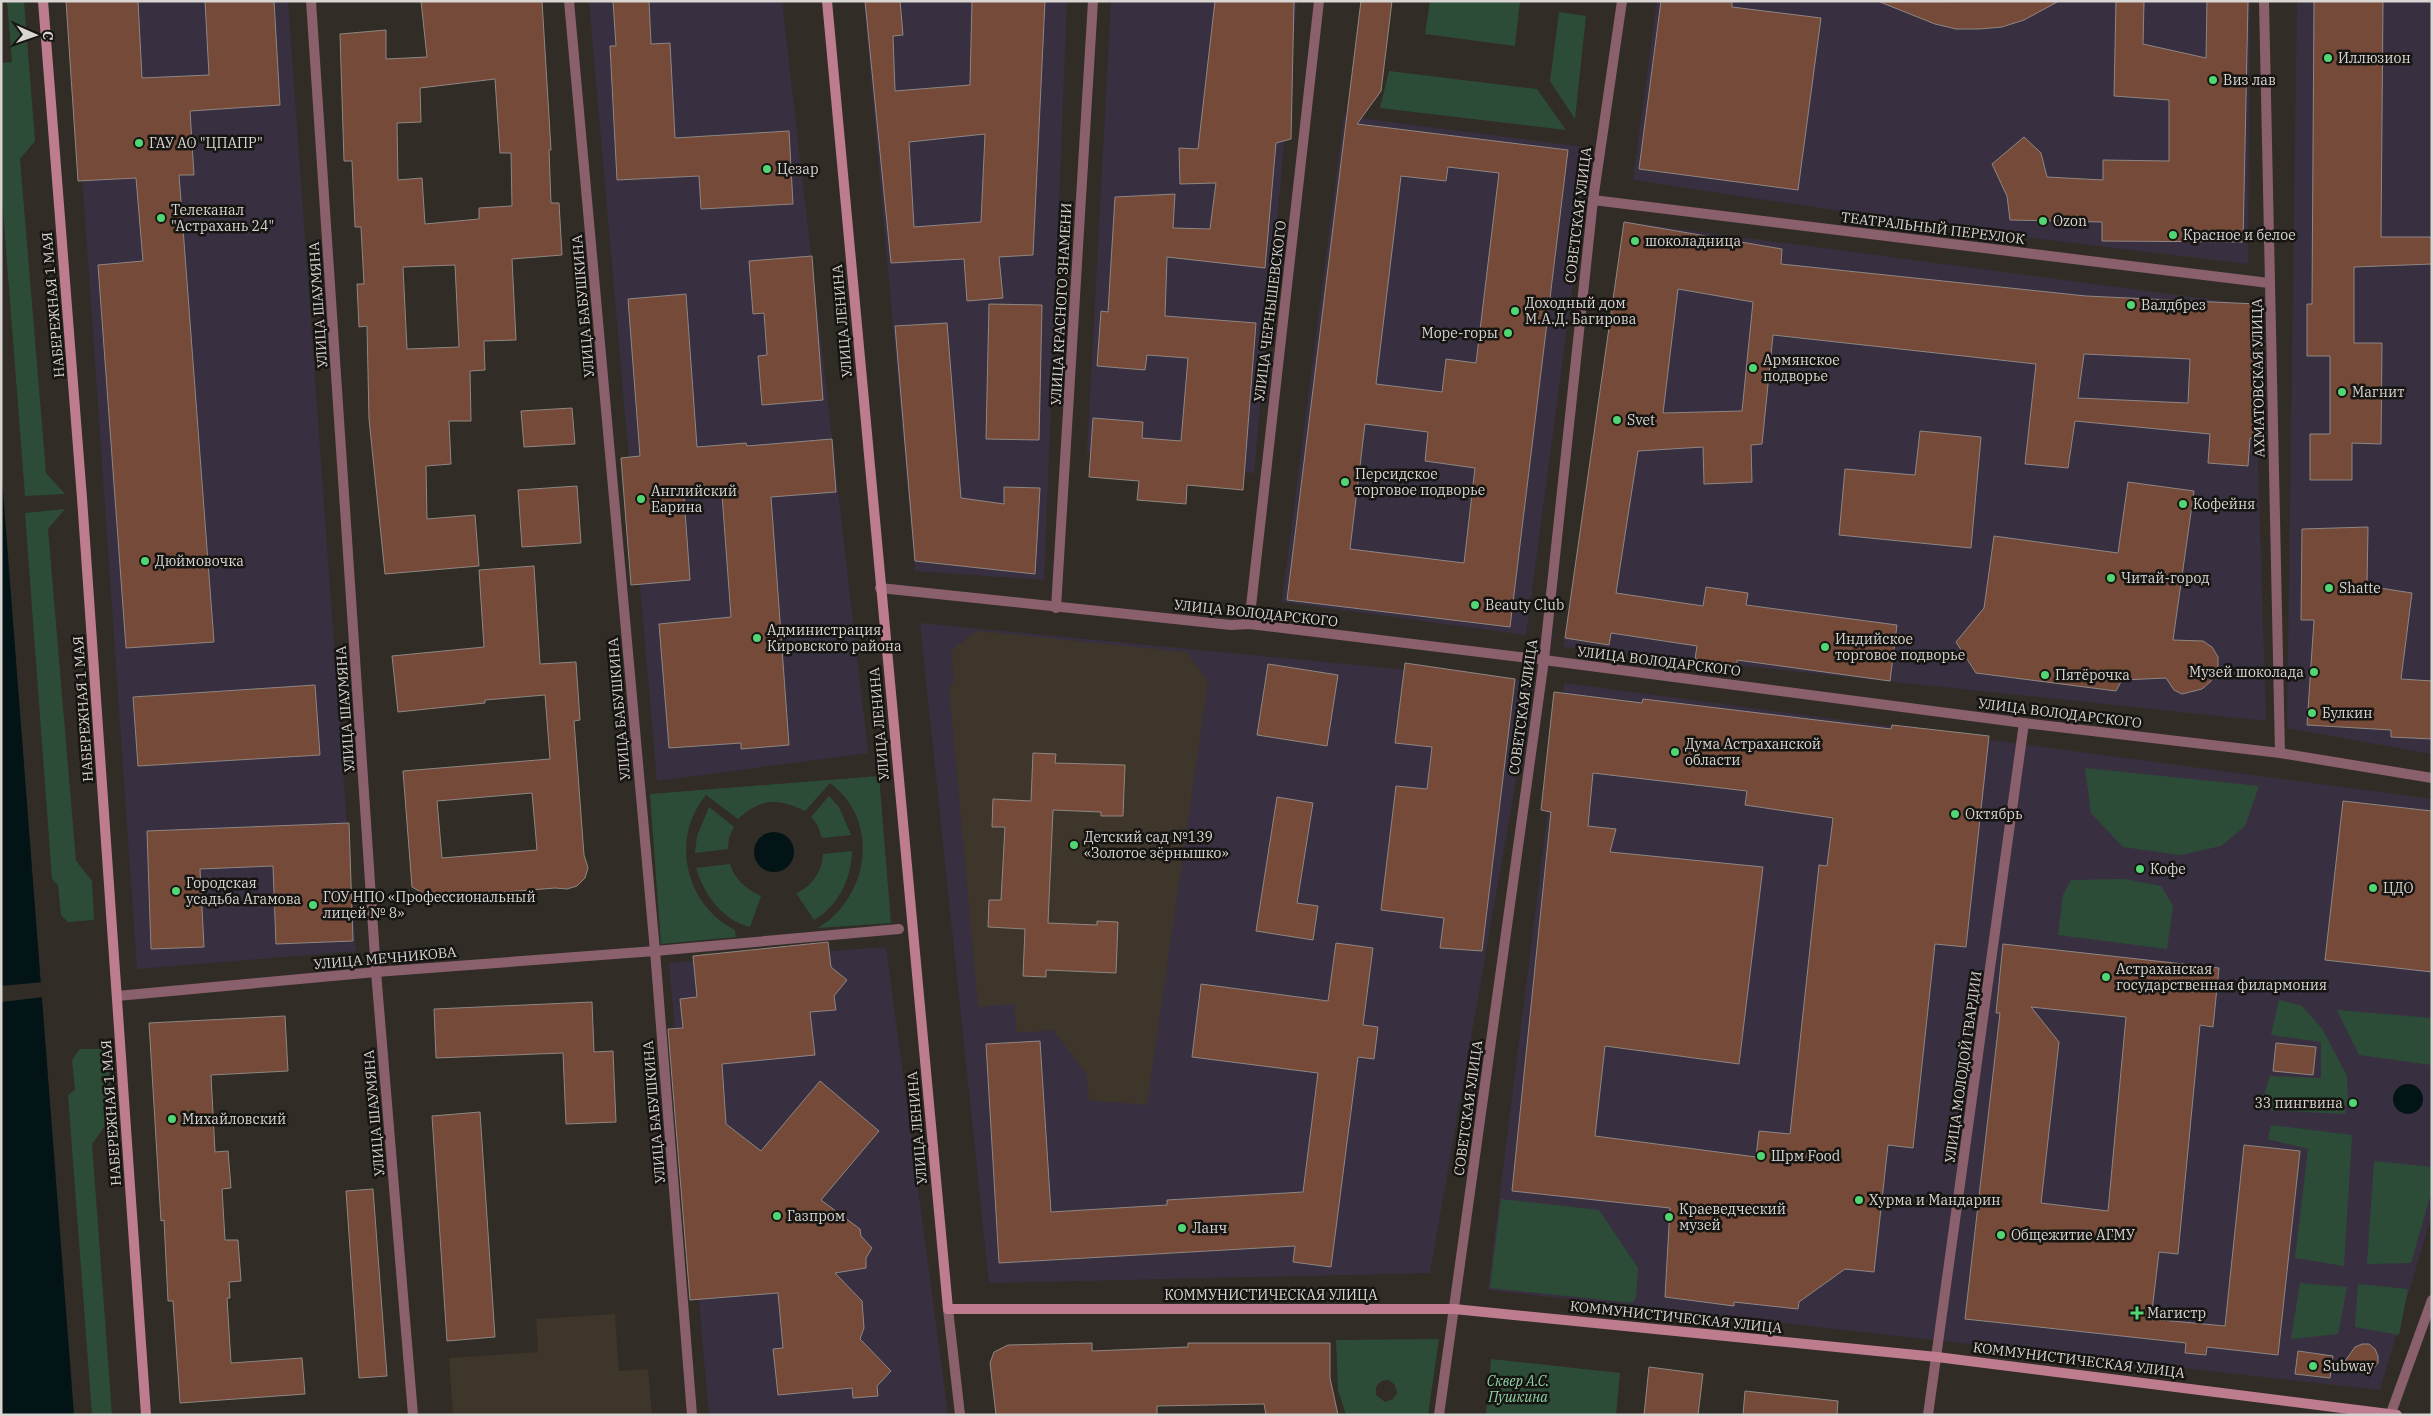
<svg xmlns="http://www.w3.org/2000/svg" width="2433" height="1416" font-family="'IBM Plex Serif',serif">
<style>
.commercial{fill:#383041}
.built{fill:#3e352b}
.green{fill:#2d4c38;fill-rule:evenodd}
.water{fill:#031417}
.pier{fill:#312c26}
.building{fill:#754a39;stroke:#8f8683;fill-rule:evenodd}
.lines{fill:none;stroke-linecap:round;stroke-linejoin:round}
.pedestrian{stroke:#8a606c;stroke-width:10}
.minor{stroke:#8a606c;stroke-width:10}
.tertiary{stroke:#8a606c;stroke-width:10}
.secondary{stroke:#be7c8f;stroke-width:10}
.poi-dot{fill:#52d673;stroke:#171512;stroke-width:2}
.labels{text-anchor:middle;stroke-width:5;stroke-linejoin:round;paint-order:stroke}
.poi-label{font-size:14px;fill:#d9d5d2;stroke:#171512;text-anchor:start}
.street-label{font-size:14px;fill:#d9d5d2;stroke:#171512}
.park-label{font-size:14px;font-style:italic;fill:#91d7aa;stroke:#171512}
</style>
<rect width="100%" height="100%" fill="#312c26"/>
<!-- commercial -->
<g class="commercial">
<polygon points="70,1 288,1 356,951 137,969"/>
<polygon points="589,1 782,1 868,753 657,781"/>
<polygon points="864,1 1067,1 1044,580 915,571"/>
<polygon points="1111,1 1297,1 1254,473 1087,453"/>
<polygon points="1657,1 2250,1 2248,264 1975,231 1633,180"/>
<polygon points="2297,1 2432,1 2432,754 2287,728"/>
<polygon points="1344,116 1591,148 1526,635 1282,602"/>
<polygon points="1626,222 2253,305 2266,721 1563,647"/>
<polygon points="920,623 1533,682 1430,1273 989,1283"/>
<polygon points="1564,683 2432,799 2432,1214 2380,1390 1488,1290"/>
<polygon points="886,947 948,1415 709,1415 669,963"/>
</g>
<!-- built -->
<g class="built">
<polygon points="977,631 1187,652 1208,682 1147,1105 1089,1100 1086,1073 1053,1030 1017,1033 1014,1004 978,1007 949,687 954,681 951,650"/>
<polygon points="615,1314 619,1371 648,1369 652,1415 453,1415 449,1358 538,1352 536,1319"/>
</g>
<!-- green -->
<g class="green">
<polygon points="7,1 24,1 35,141 20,159 46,473 65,494 25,496 1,185 1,63 12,62"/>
<polygon points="1430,1 1520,1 1515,46 1425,34"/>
<polygon points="1559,12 1586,16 1575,119 1550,81"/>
<polygon points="1389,71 1537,89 1566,130 1380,108"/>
<polygon points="65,509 48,529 76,861 92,881 94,920 68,922 61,915 58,885 52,879 25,513"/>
<polygon points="2085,768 2259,786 2245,826 2221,846 2181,855 2123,847 2091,813"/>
<path d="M 879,776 L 891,923 L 818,928 C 869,897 881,821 830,783 L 805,811 C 777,798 762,798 738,819 L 706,795 C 670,838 685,905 735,930 L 736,937 L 661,944 L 650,794 Z"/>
<polygon points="829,796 839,807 851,835 822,838 817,824 811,817"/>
<polygon points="709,807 734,827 729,837 728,849 695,853 697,836"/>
<path d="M 852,851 C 851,879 839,905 814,920 L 796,893 C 811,888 823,870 823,854 Z"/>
<path d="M 730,864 C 735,880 746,889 761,896 L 750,927 C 722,920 704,894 696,868 Z"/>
<polygon points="2124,879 2161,886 2173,906 2167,949 2058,935 2063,895 2071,880"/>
<polygon points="2279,1000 2302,1006 2323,1030 2347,1076 2348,1096 2345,1114 2264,1110 2265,1092 2270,1076 2321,1078 2321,1042 2271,1035"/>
<polygon points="2337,1010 2432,1018 2432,1065 2359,1055"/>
<polygon points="80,1049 107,1049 113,1115 92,1144 112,1415 92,1415 68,1095 75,1090 72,1060"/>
<polygon points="2271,1125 2352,1135 2344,1266 2295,1258 2308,1149 2268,1139"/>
<polygon points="2374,1161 2432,1167 2432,1190 2411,1263 2367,1264"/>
<polygon points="1501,1199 1599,1210 1638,1268 1636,1296 1633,1303 1490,1288"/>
<polygon points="2300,1283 2347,1287 2338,1334 2291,1339"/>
<polygon points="2358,1284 2408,1289 2399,1335 2355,1327"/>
<path d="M 1439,1339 L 1428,1415 L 1346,1415 L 1338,1390 L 1336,1340 ZM 1389,1380 L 1395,1385 L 1397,1393 L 1393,1399 L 1385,1402 L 1376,1395 L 1376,1387 L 1381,1381 Z"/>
<polygon points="1491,1359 1620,1373 1616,1415 1486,1415"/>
</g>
<!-- water -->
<g class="water">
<polygon points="1,465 74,1415 1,1415"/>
<circle cx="774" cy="852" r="20"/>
<circle cx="2408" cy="1099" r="15"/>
</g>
<!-- pier -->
<polygon class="pier" points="43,982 44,997 1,1002 1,986"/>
<!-- building -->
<g class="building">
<polygon points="66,1 138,1 142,78 209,75 205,1 274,1 280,105 190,111 194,175 179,175 214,642 126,648 98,265 143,261 136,178 78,181"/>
<path d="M 421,1 L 542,1 L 551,150 L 549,150 L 551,203 L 559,203 L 562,255 L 512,259 L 516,340 L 484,341 L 485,370 L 470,371 L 471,421 L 449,421 L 451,464 L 426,466 L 427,519 L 475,515 L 479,566 L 385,574 L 369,419 L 367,326 L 359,327 L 357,284 L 364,284 L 361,227 L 355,227 L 352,161 L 344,161 L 340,34 L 386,30 L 386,59 L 427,57 ZM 495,79 L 500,153 L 511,153 L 512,206 L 479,208 L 479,219 L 425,224 L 422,178 L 398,180 L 397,123 L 421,122 L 420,88 ZM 455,265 L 459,347 L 407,349 L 403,267 Z"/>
<polygon points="613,1 649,1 651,44 670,43 675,138 789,131 793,204 701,209 699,176 617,180 610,46 616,46"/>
<path d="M 865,1 L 900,1 L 903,35 L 893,36 L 895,91 L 970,85 L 972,1 L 1045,1 L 1033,255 L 999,257 L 1003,298 L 967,301 L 964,259 L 891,263 ZM 985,134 L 981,222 L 914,227 L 909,142 Z"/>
<polygon points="1215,1 1294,1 1291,139 1276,143 1265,268 1167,257 1165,316 1256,323 1243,490 1187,485 1186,504 1137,500 1139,481 1089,477 1093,418 1143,422 1142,438 1181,441 1188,358 1147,355 1145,370 1097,366 1101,311 1108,312 1115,197 1175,194 1173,228 1210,229 1216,183 1180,184 1179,148 1198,149"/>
<path d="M 1361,1 L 1392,1 L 1381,91 L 1357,124 L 1568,150 L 1510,627 L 1287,600 ZM 1448,167 L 1499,173 L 1476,363 L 1446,359 L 1442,392 L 1376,384 L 1401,176 L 1446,181 ZM 1365,424 L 1428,432 L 1425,461 L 1475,468 L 1464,563 L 1350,549 Z"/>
<polygon points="1661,1 1732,1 1732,7 1821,18 1798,190 1639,169"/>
<polygon points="2059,1 2024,20 2002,27 1979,29 1956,29 1935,24 1880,2"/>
<polygon points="2116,1 2144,1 2143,44 2206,58 2207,1 2248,1 2243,242 2102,241 2102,222 2010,220 2007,196 1992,164 2024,137 2041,153 2047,177 2103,180 2103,160 2169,161 2169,100 2114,96"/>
<polygon points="2314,1 2383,1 2381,237 2432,237 2432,264 2354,267 2354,343 2382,343 2381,444 2352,443 2352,480 2310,480 2310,434 2330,434 2330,356 2307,356 2307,304 2312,304"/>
<path d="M 1624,222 L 1782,249 L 1781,264 L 2086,296 L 2256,304 L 2255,439 L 2250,438 L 2248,466 L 2208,463 L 2210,434 L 2075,421 L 2068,468 L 2025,464 L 2036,364 L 1773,335 L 1762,444 L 1751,445 L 1752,482 L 1704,484 L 1703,447 L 1638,451 L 1616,593 L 1703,606 L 1706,587 L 1748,593 L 1746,605 L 1897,625 L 1890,681 L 1737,660 L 1737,665 L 1695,659 L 1697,646 L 1611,633 L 1609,645 L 1565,638 ZM 1678,289 L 1753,302 L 1742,411 L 1663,413 ZM 2084,354 L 2190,359 L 2188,403 L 2078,398 Z"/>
<polygon points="812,256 823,400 762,405 758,356 767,355 764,313 753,314 749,261"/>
<polygon points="686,294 697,447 746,443 747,446 832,439 836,492 771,497 789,745 741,749 741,743 669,748 659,624 731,617 722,494 684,497 690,580 631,585 621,458 640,456 628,299"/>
<polygon points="989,304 1042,305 1039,440 986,439"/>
<polygon points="947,323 961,498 1004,504 1004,487 1040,488 1035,574 915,561 895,326"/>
<polygon points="572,408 575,444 524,447 521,411"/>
<polygon points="1920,431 1981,437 1971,548 1839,535 1845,469 1915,475"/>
<polygon points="2128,482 2194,491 2173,640 2203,641 2212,647 2218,657 2218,669 2211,681 2202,689 2182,694 2174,690 2166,678 2122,680 2116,691 1976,673 1956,642 1984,608 1994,536 2118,553"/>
<polygon points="577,486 581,543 522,547 518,490"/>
<polygon points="2368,527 2367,586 2412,593 2401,679 2432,681 2432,739 2391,737 2391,730 2307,725 2314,620 2301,620 2302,529"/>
<path d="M 534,566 L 540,664 L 576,662 L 580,720 L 574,721 L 584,855 L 588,868 L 585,878 L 577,886 L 567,889 L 555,888 L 432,898 L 412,887 L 403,771 L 550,759 L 545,695 L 485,700 L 485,703 L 398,712 L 392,656 L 484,647 L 479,570 ZM 532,793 L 537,850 L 442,858 L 437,801 Z"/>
<polygon points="1405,663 1515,679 1482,951 1440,948 1444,918 1381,910 1396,786 1427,789 1432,747 1395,743"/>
<polygon points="1268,664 1338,675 1327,746 1257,735"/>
<polygon points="315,685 320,755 138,766 133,697"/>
<path d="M 1554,692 L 1642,703 L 1643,699 L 1891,729 L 1892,725 L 1989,736 L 1966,947 L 1935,944 L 1913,1148 L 1888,1145 L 1874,1272 L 1845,1269 L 1799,1302 L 1798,1309 L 1734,1302 L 1734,1306 L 1665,1297 L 1670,1208 L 1512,1191 L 1551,812 L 1541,810 ZM 1593,773 L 1747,791 L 1745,805 L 1833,818 L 1827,866 L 1819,865 L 1790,1134 L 1759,1131 L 1756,1157 L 1595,1136 L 1605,1046 L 1739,1064 L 1763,867 L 1610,852 L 1616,829 L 1588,826 Z"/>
<polygon points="1033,753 1056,754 1055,763 1125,765 1123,816 1101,816 1101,812 1053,810 1048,923 1097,925 1097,921 1118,922 1116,973 1046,970 1046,977 1023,976 1025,929 988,927 989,900 1001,900 1005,827 992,827 993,799 1031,801"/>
<polygon points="1277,797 1313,803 1297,903 1318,906 1313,940 1256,931"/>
<polygon points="2343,801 2432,811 2432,972 2325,960"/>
<polygon points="349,823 353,941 276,944 273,866 200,869 204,947 151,949 147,831"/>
<polygon points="828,942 831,967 847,980 834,996 836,1010 810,1012 815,1055 722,1064 726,1124 761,1151 820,1081 879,1131 821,1200 860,1229 861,1236 872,1248 866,1258 866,1268 835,1273 862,1301 864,1328 860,1339 891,1371 877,1386 878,1396 853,1398 852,1388 778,1395 773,1349 783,1348 778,1293 690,1300 668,1029 683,1028 680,999 697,997 693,956"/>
<polygon points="1336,943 1373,948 1363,1025 1378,1027 1374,1059 1358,1057 1331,1267 1293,1262 1295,1246 999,1263 986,1044 1040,1041 1051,1212 1167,1205 1167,1200 1303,1192 1318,1073 1192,1057 1201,984 1328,1001"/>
<path d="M 2003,944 L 2219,968 L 2213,1027 L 2200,1025 L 2178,1254 L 2159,1252 L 2151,1319 L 2225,1326 L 2244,1145 L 2300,1151 L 2278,1355 L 2207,1347 L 2206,1355 L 2185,1353 L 2186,1343 L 1965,1319 L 2000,1013 L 1996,1013 ZM 2031,1007 L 2126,1017 L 2108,1211 L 2041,1203 L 2059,1042 Z"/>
<polygon points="592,1002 594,1052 613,1051 616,1122 566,1124 563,1053 436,1058 434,1009"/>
<polygon points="285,1016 288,1071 211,1075 215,1152 228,1151 231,1188 222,1189 225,1240 238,1240 241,1281 229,1282 230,1298 227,1298 231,1363 302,1358 305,1394 180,1403 173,1301 168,1301 164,1220 161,1221 149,1023"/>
<polygon points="2276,1043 2316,1047 2313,1075 2273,1071"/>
<polygon points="480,1112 495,1337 447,1341 432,1116"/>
<polygon points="373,1189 387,1376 359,1378 346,1191"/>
<polygon points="1092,1343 1092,1351 1188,1347 1188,1343 1330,1343 1330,1378 1338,1415 1266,1415 1264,1404 1157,1406 1157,1415 996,1415 990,1363 994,1352 1008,1345"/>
<polygon points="2362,1344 2369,1344 2375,1349 2378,1356 2378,1363 2373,1369 2366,1372 2359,1371 2345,1361 2355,1347"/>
<polygon points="2298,1351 2333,1356 2330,1378 2295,1374"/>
<polygon points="1649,1367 1703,1374 1698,1415 1644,1415"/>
<polygon points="1745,1391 1838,1401 1837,1415 1743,1415"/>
</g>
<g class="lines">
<!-- pedestrian -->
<polyline class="pedestrian" points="655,951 899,929"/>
<!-- minor -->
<g class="minor">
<polyline points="311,1 376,972 413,1415"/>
<polyline points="569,1 655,951 692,1415"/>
<polyline points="2264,1 2280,753"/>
<polyline points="1593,200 2269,283"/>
<polyline points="880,588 1231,625 1249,624 1544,660 2024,723 2280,753 2432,778"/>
<polyline points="1056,608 1093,1"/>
<polyline points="1249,624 1319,1"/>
<polyline points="117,996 376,972 655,951"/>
<polyline points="1928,1415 2024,723"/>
</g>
<!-- tertiary -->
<g class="tertiary">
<polyline points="948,1309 960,1415"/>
<polyline points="2391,1413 2432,1300"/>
<polyline points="1439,1415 1544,660 1593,200 1622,1"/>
</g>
<!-- secondary -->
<g class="secondary">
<polyline points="43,1 82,498 146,1415"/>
<polyline points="827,1 948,1309 1454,1309 1937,1357 2397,1415"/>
</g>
</g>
<!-- markers -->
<g class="poi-dot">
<circle cx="2328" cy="58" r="5"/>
<circle cx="2213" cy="80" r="5"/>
<circle cx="139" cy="143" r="5"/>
<circle cx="767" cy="169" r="5"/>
<circle cx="161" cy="218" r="5"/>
<circle cx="2043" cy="221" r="5"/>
<circle cx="2173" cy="235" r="5"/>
<circle cx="1635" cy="241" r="5"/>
<circle cx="2131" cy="305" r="5"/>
<circle cx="1515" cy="311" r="5"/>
<circle cx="1508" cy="333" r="5"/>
<circle cx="1753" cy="368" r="5"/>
<circle cx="2342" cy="392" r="5"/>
<circle cx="1617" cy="420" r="5"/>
<circle cx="1345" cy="482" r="5"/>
<circle cx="641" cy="499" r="5"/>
<circle cx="2183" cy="504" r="5"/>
<circle cx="145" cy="561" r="5"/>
<circle cx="2111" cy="578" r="5"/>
<circle cx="2329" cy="588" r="5"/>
<circle cx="1475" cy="605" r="5"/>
<circle cx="757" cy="638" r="5"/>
<circle cx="1825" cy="647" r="5"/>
<circle cx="2314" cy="672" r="5"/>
<circle cx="2045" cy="675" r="5"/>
<circle cx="2312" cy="713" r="5"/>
<circle cx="1675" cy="752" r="5"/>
<circle cx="1955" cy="814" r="5"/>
<circle cx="1074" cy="845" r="5"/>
<circle cx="2140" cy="869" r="5"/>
<circle cx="2373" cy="888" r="5"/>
<circle cx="176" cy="891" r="5"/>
<circle cx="313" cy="905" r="5"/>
<circle cx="2106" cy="977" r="5"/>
<circle cx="2353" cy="1103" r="5"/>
<circle cx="172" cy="1119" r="5"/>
<circle cx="1761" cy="1156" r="5"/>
<circle cx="1859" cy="1200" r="5"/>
<circle cx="777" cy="1216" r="5"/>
<circle cx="1669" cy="1217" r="5"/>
<circle cx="1182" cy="1228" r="5"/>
<circle cx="2001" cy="1235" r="5"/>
<path d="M2134.5 1305.5h5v5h5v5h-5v5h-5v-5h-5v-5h5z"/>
<circle cx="2313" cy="1366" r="5"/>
</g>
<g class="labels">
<!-- poi labels -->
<g class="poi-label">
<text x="2338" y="63">Иллюзион</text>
<text x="2223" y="85">Виз лав</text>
<text x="149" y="148">ГАУ АО "ЦПАПР"</text>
<text x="777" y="174">Цезар</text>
<text x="171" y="215">Телеканал<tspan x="171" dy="16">"Астрахань 24"</tspan></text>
<text x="2053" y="226">Ozon</text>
<text x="2183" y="240">Красное и белое</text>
<text x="1645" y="246">шоколадница</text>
<text x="1525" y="308">Доходный дом<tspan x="1525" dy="16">М.А.Д. Багирова</tspan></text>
<text x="2141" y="310">Валдбрез</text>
<text x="1498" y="338" text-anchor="end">Море-горы</text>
<text x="1763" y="365">Армянское<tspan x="1763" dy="16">подворье</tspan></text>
<text x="2352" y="397">Магнит</text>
<text x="1627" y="425">Svet</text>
<text x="1355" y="479">Персидское<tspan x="1355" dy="16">торговое подворье</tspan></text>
<text x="651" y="496">Английский<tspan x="651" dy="16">Еарина</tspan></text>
<text x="2193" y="509">Кофейня</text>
<text x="155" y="566">Дюймовочка</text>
<text x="2121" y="583">Читай-город</text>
<text x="2339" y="593">Shatte</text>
<text x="1485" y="610">Beauty Club</text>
<text x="767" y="635">Администрация<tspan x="767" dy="16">Кировского района</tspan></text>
<text x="1835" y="644">Индийское<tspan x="1835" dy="16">торговое подворье</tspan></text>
<text x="2304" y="677" text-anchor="end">Музей шоколада</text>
<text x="2055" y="680">Пятёрочка</text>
<text x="2322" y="718">Булкин</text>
<text x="1685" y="749">Дума Астраханской<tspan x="1685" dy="16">области</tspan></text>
<text x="1965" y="819">Октябрь</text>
<text x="1084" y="842">Детский сад №139<tspan x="1084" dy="16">«Золотое зёрнышко»</tspan></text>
<text x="2150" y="874">Кофе</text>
<text x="186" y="888">Городская<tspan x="186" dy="16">усадьба Агамова</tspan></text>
<text x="2383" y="893">ЦДО</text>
<text x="323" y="902">ГОУ НПО «Профессиональный<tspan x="323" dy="16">лицей № 8»</tspan></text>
<text x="2116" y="974">Астраханская<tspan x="2116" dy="16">государственная филармония</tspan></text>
<text x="2343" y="1108" text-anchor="end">33 пингвина</text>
<text x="182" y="1124">Михайловский</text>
<text x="1771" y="1161">Шрм Food</text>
<text x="1869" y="1205">Хурма и Мандарин</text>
<text x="1679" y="1214">Краеведческий<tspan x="1679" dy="16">музей</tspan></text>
<text x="787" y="1221">Газпром</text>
<text x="1192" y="1233">Ланч</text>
<text x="2011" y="1240">Общежитие АГМУ</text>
<text x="2147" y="1318">Магистр</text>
<text x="2323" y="1371">Subway</text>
</g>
<!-- street labels -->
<g class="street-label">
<text transform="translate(1578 215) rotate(-83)" y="5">СОВЕТСКАЯ УЛИЦА</text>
<text transform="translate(1933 228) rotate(7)" y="5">ТЕАТРАЛЬНЫЙ ПЕРЕУЛОК</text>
<text transform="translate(1061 304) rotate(-87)" y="5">УЛИЦА КРАСНОГО ЗНАМЕНИ</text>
<text transform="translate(53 305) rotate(-95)" y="5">НАБЕРЕЖНАЯ 1 МАЯ</text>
<text transform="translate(318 305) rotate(-94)" y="5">УЛИЦА ШАУМЯНА</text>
<text transform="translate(583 306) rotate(-95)" y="5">УЛИЦА БАБУШКИНА</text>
<text transform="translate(1270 311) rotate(-83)" y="5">УЛИЦА ЧЕРНЫШЕВСКОГО</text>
<text transform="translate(842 321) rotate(-95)" y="5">УЛИЦА ЛЕНИНА</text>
<text transform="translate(2258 378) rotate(-91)" y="5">АХМАТОВСКАЯ УЛИЦА</text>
<text transform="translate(1256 613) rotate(6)" y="5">УЛИЦА ВОЛОДАРСКОГО</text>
<text transform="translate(1659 661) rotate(7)" y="5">УЛИЦА ВОЛОДАРСКОГО</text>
<text transform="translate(1523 707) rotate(-82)" y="5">СОВЕТСКАЯ УЛИЦА</text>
<text transform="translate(83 709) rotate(-94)" y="5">НАБЕРЕЖНАЯ 1 МАЯ</text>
<text transform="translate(345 709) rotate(-94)" y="5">УЛИЦА ШАУМЯНА</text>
<text transform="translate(619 709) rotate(-95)" y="5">УЛИЦА БАБУШКИНА</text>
<text transform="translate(2060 713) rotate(7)" y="5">УЛИЦА ВОЛОДАРСКОГО</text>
<text transform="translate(879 724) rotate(-95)" y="5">УЛИЦА ЛЕНИНА</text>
<text transform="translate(385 958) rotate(-5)" y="5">УЛИЦА МЕЧНИКОВА</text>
<text transform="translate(1963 1067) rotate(-82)" y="5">УЛИЦА МОЛОДОЙ ГВАРДИИ</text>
<text transform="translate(1468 1108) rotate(-82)" y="5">СОВЕТСКАЯ УЛИЦА</text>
<text transform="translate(654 1112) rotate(-95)" y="5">УЛИЦА БАБУШКИНА</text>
<text transform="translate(111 1113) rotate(-94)" y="5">НАБЕРЕЖНАЯ 1 МАЯ</text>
<text transform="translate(374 1113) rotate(-95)" y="5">УЛИЦА ШАУМЯНА</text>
<text transform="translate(917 1128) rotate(-95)" y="5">УЛИЦА ЛЕНИНА</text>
<text x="1271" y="1300">КОММУНИСТИЧЕСКАЯ УЛИЦА</text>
<text transform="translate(1676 1317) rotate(6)" y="5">КОММУНИСТИЧЕСКАЯ УЛИЦА</text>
<text transform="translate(2079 1360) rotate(7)" y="5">КОММУНИСТИЧЕСКАЯ УЛИЦА</text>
</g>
<!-- park labels -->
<g class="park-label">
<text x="1518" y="1386">Сквер А.С.<tspan x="1518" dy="16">Пушкина</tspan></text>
</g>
</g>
<!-- border -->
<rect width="2433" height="1416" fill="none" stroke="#d9d5d2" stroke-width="5"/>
<!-- north arrow -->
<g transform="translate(35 35) rotate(92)" stroke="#171512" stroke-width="4" paint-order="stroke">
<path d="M0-4L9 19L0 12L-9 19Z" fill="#d9d5d2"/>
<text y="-8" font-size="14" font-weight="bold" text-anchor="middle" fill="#d9d5d2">С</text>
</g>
</svg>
